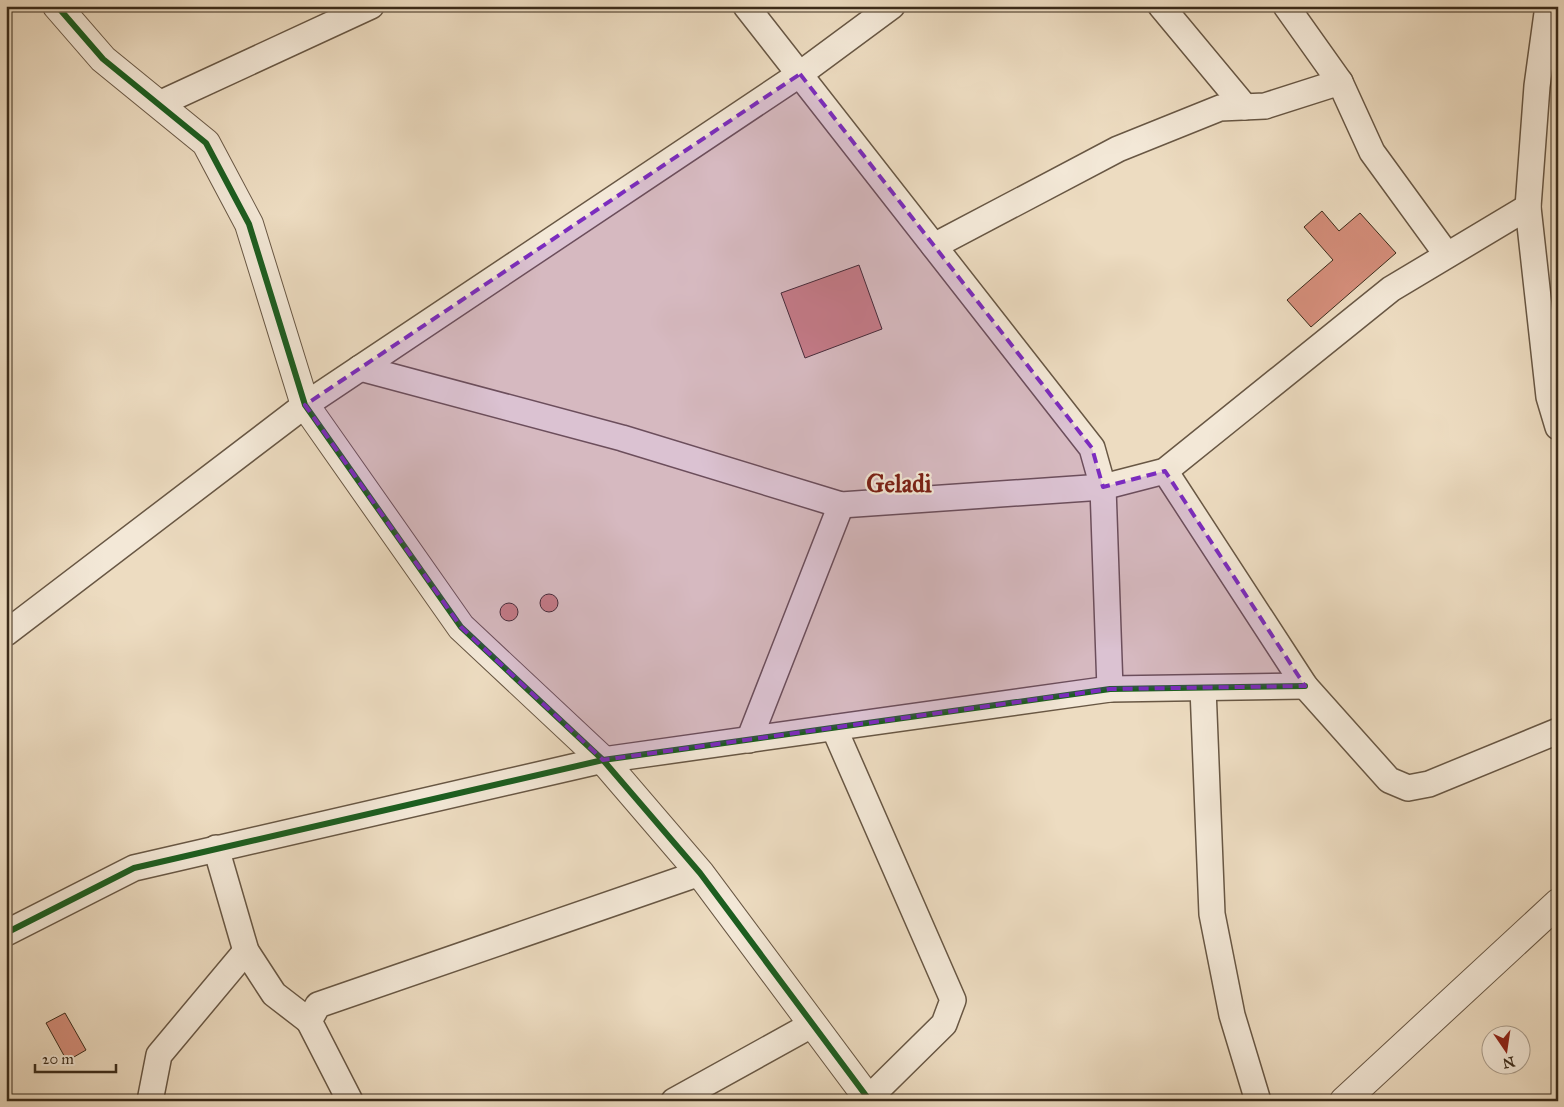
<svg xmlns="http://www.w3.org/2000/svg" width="1564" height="1107" font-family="'IM FELL Great Primer',serif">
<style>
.building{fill:#d58e7b;stroke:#3b2b1a}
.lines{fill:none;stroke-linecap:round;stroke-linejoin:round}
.minor-casing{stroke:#685744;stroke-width:28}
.tertiary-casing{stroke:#685744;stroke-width:30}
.minor{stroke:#f3e8d7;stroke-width:25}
.tertiary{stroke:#f3e8d7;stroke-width:28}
.cycleway-casing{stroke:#f3e8d7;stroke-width:9}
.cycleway{stroke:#1b5e20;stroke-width:6}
.marked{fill:#7b2cbf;fill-opacity:0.2;stroke:#7b2cbf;stroke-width:4;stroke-dasharray:10 6;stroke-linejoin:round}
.labels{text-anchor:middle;stroke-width:4.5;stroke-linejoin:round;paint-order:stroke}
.town-label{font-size:25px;font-weight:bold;fill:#7a1f14;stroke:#f3e8d7}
</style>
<rect width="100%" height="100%" fill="#eddcc1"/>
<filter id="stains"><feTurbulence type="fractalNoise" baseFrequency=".004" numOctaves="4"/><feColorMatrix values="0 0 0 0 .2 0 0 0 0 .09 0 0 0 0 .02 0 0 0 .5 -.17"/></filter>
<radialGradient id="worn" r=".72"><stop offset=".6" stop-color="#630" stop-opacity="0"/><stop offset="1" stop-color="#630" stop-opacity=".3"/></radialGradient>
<!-- building -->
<g class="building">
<polygon points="1558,139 1558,193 1555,193 1555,140"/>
<polygon points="1322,211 1339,231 1360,213 1396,253 1311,327 1287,300 1333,260 1304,227"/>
<polygon points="859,265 882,329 805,358 781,293"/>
<circle cx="549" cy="603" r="9"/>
<circle cx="509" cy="612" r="9"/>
<polygon points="65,1013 86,1050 67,1061 46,1023"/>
</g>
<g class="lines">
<!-- minor casing -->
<g class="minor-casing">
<g id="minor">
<polyline points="746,6 1092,448 1103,487 1110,689"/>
<polyline points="1161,6 1245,107"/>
<polyline points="1286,6 1340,82 1372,152 1447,255"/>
<polyline points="1548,6 1537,86 1528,207 1549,397 1558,427"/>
<polyline points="159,104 371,6"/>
<polyline points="934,246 1118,149 1220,108 1265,106 1340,82"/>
<polyline points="360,368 622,438 841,505 1103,487 1165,471 1391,289 1528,207"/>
<polyline points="1165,471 1305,686 1389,780 1408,788 1429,784 1558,731"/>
<polyline points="6,633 305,405 800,74 892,6"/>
<polyline points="1203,688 1212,914 1232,1015 1258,1101"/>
<polyline points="834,728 953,1000 944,1024 868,1099"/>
<polyline points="749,740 841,505"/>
<polyline points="216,848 246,951 274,994 309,1021"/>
<polyline points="6,933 134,868 603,760 1110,689 1305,686"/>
<polyline points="150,1101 159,1055 246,951"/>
<polyline points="350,1101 309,1021 318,1005 700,873"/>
<polyline points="674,1101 813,1024"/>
</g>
</g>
<!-- tertiary casing -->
<g class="tertiary-casing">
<g id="tertiary">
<polyline points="57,6 103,59 206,143 249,224 305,405 461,627 603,760 700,873 870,1101"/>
<polyline points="1344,1101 1558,903"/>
</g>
</g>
<!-- minor -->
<use href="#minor" class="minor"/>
<!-- tertiary -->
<use href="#tertiary" class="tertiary"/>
<!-- cycleway casing -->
<g class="cycleway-casing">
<g id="cycleway">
<polyline points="57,6 103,59 206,143 249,224 305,405 461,627 603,760 700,873 870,1101"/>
<polyline points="6,933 134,868 603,760 1110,689 1305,686"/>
</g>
</g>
<!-- cycleway -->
<use href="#cycleway" class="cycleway"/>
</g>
<!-- marked area -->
<path class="marked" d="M 800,74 L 1092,448 L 1103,487 L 1165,471 L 1305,686 L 1110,689 L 603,760 L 461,627 L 305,405 Z"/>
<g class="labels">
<!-- town labels -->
<g class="town-label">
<text x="899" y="492">Geladi</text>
</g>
</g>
<!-- margin -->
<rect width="1564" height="1107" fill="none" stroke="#eddcc1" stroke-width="25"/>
<rect x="8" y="8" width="1549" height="1092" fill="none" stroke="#3b2b1a" stroke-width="2.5"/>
<rect x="12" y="12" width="1539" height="1082" fill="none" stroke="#3b2b1a"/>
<!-- north arrow -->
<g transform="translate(1506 1050) rotate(167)"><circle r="24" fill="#f3e8d7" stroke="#a99c8b"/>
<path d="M0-4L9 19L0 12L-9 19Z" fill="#8f2418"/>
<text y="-8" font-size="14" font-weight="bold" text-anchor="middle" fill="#3b2b1a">N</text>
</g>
<!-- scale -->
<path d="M35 1064v8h81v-8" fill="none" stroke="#3b2b1a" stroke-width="2.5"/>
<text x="42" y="1064" font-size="15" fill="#3b2b1a" stroke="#f3e8d7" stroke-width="4" paint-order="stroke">20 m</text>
<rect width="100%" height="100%" filter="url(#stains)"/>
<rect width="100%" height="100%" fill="url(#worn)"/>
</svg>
